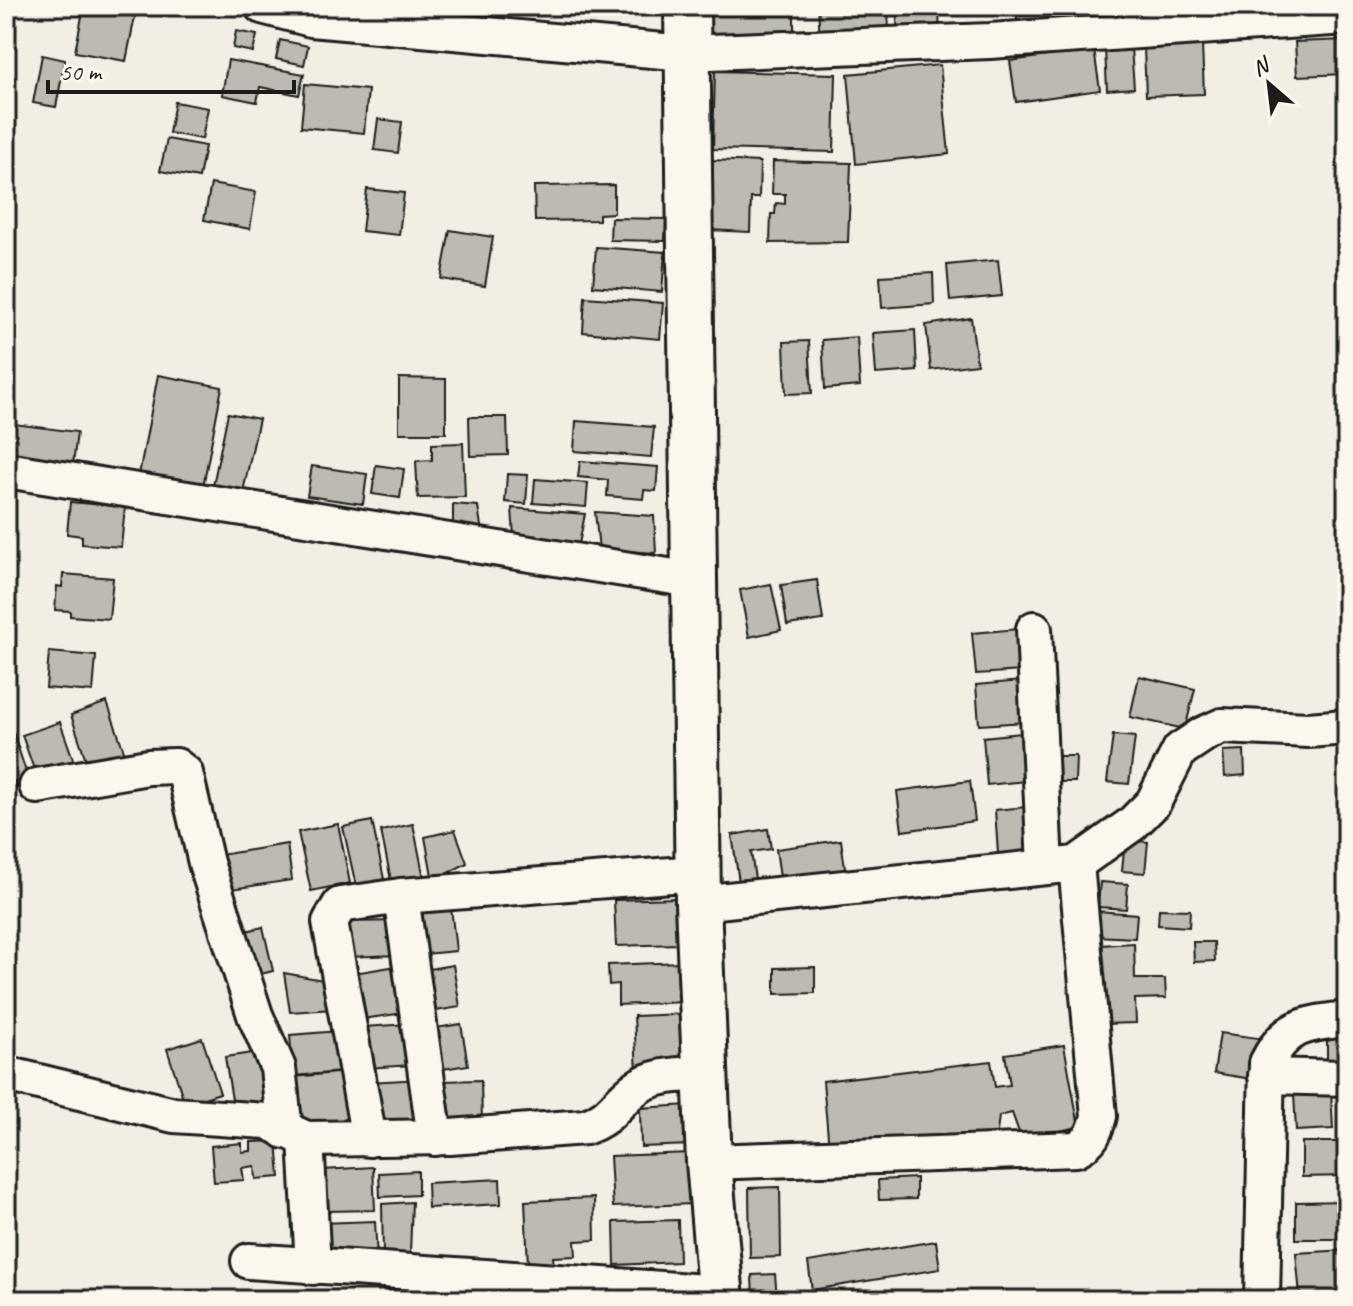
<svg xmlns="http://www.w3.org/2000/svg" width="1353" height="1306" font-family="Caveat,sans-serif">
<style>
.building{fill:#bdbab1;stroke:#1c1c1c;stroke-width:2}
.lines{fill:none;stroke-linecap:round;stroke-linejoin:round}
.street-casing{stroke:#1c1c1c;stroke-width:40}
.secondary-casing{stroke:#1c1c1c;stroke-width:50}
.street{stroke:#fbf7ec;stroke-width:34}
.secondary{stroke:#fbf7ec;stroke-width:44}
</style>
<rect width="100%" height="100%" fill="#f2eee4"/>
<filter id="ink" filterUnits="userSpaceOnUse"><feTurbulence type="fractalNoise" baseFrequency=".0125" numOctaves="2"/><feDisplacementMap in="SourceGraphic" scale="16" xChannelSelector="R" yChannelSelector="G"/><feConvolveMatrix kernelMatrix="1 2 1 2 8 2 1 2 1" color-interpolation-filters="sRGB"/></filter>
<g filter="url(#ink)">
<!-- building -->
<g class="building">
<polygon points="84,6 137,6 126,61 75,52"/>
<polygon points="709,6 794,6 794,42 708,42"/>
<polygon points="818,6 888,6 889,36 820,38"/>
<polygon points="898,6 940,6 939,30 897,29"/>
<polygon points="968,6 1003,6 1003,11 968,13"/>
<polygon points="1016,6 1047,6 1047,18 1017,20"/>
<polygon points="236,31 257,35 253,52 233,48"/>
<polygon points="280,40 308,46 304,65 276,59"/>
<polygon points="1347,40 1347,74 1297,76 1295,42"/>
<polygon points="1202,45 1204,94 1146,96 1144,48"/>
<polygon points="1131,48 1134,88 1107,90 1105,49"/>
<polygon points="1094,50 1100,90 1016,102 1010,61"/>
<polygon points="42,55 65,60 56,107 33,103"/>
<polygon points="228,60 304,74 299,95 260,87 257,102 222,95"/>
<polygon points="940,65 949,154 856,164 848,74"/>
<polygon points="715,71 836,74 834,152 713,149"/>
<polygon points="305,84 368,90 364,133 301,127"/>
<polygon points="175,102 208,108 202,139 169,133"/>
<polygon points="378,119 402,122 398,153 374,150"/>
<polygon points="167,139 205,146 199,178 160,171"/>
<polygon points="709,160 760,162 759,198 751,198 750,232 707,230"/>
<polygon points="773,161 851,163 848,242 770,243 771,214 775,214 776,203 785,204 785,194 772,194"/>
<polygon points="211,184 256,192 250,229 204,220"/>
<polygon points="614,185 614,213 599,214 599,220 535,221 534,186"/>
<polygon points="367,189 404,193 399,235 362,231"/>
<polygon points="611,218 666,219 665,241 610,240"/>
<polygon points="450,230 493,237 485,286 441,279"/>
<polygon points="596,247 665,252 662,292 593,286"/>
<polygon points="998,260 1002,296 950,301 947,265"/>
<polygon points="933,273 934,304 882,308 880,276"/>
<polygon points="585,297 663,303 660,339 583,332"/>
<polygon points="971,318 977,364 931,370 926,325"/>
<polygon points="915,330 917,371 876,374 873,333"/>
<polygon points="857,337 860,386 825,389 822,340"/>
<polygon points="809,341 812,393 786,394 784,342"/>
<polygon points="158,375 222,387 202,492 138,480"/>
<polygon points="399,378 446,379 446,433 399,433"/>
<polygon points="228,413 259,419 241,501 211,495"/>
<polygon points="469,417 507,417 508,455 470,456"/>
<polygon points="576,421 654,427 651,457 574,451"/>
<polygon points="6,423 77,432 73,465 6,457"/>
<polygon points="463,443 465,497 418,498 416,461 432,460 432,444"/>
<polygon points="580,461 658,467 656,491 644,490 643,499 607,496 608,480 578,477"/>
<polygon points="376,465 404,469 400,498 372,494"/>
<polygon points="312,466 367,474 363,504 307,496"/>
<polygon points="507,474 528,475 526,504 505,502"/>
<polygon points="535,479 588,483 586,507 533,503"/>
<polygon points="70,502 125,507 121,547 82,544 82,536 67,534"/>
<polygon points="453,504 478,506 482,533 453,531"/>
<polygon points="512,508 585,514 578,549 514,537"/>
<polygon points="595,512 654,516 656,553 599,549"/>
<polygon points="63,574 113,578 109,619 70,616 70,611 55,610 57,586 62,587"/>
<polygon points="817,580 823,620 787,625 781,585"/>
<polygon points="771,584 781,630 749,637 740,590"/>
<polygon points="1019,629 1022,671 976,674 972,633"/>
<polygon points="49,652 96,656 93,692 46,688"/>
<polygon points="1139,676 1195,689 1185,729 1130,717"/>
<polygon points="1022,681 1026,722 979,725 976,685"/>
<polygon points="107,702 125,754 88,766 71,715"/>
<polygon points="60,722 74,762 36,775 22,735"/>
<polygon points="11,726 28,778 15,782 17,788 6,792 6,728"/>
<polygon points="1021,733 1025,781 987,785 983,737"/>
<polygon points="1113,735 1135,737 1129,784 1107,782"/>
<polygon points="1244,750 1245,775 1225,777 1223,751"/>
<polygon points="1056,756 1076,756 1075,782 1056,782"/>
<polygon points="970,781 975,821 902,831 897,791"/>
<polygon points="1026,807 1031,865 999,868 995,810"/>
<polygon points="372,821 384,879 356,886 343,827"/>
<polygon points="338,824 350,883 311,891 298,832"/>
<polygon points="413,824 424,878 392,885 381,831"/>
<polygon points="768,829 771,849 751,852 755,879 739,882 732,835"/>
<polygon points="455,830 467,863 433,881 425,837"/>
<polygon points="841,840 846,875 781,884 776,849"/>
<polygon points="1125,840 1148,842 1145,873 1122,871"/>
<polygon points="287,844 292,880 225,890 220,855"/>
<polygon points="1100,882 1128,884 1126,909 1098,907"/>
<polygon points="676,898 678,944 616,946 614,900"/>
<polygon points="451,907 456,951 414,955 410,911"/>
<polygon points="1159,909 1190,910 1189,927 1158,925"/>
<polygon points="1096,911 1137,914 1135,938 1095,936"/>
<polygon points="397,921 398,955 347,957 346,922"/>
<polygon points="263,927 273,971 253,976 242,932"/>
<polygon points="1193,942 1214,942 1215,961 1194,962"/>
<polygon points="1134,943 1135,979 1165,979 1166,998 1135,999 1136,1023 1102,1024 1100,945"/>
<polygon points="681,962 683,1002 618,1005 618,984 609,985 608,965"/>
<polygon points="453,965 460,1007 424,1013 417,971"/>
<polygon points="397,966 404,1013 362,1019 354,973"/>
<polygon points="815,967 815,993 775,994 775,968"/>
<polygon points="284,973 329,981 333,1009 290,1012"/>
<polygon points="684,1014 686,1070 637,1072 634,1016"/>
<polygon points="409,1024 412,1065 366,1068 364,1027"/>
<polygon points="461,1024 468,1065 430,1071 424,1030"/>
<polygon points="1327,1030 1347,1031 1347,1072 1327,1072"/>
<polygon points="339,1031 342,1072 293,1076 290,1035"/>
<polygon points="1220,1033 1258,1038 1252,1079 1214,1073"/>
<polygon points="202,1038 220,1093 185,1104 167,1049"/>
<polygon points="1064,1045 1079,1127 1021,1138 1012,1113 999,1116 996,1140 829,1148 823,1081 991,1061 995,1087 1010,1085 1005,1054"/>
<polygon points="266,1051 274,1105 234,1112 225,1057"/>
<polygon points="347,1072 351,1120 297,1125 293,1077"/>
<polygon points="422,1079 424,1120 370,1122 369,1082"/>
<polygon points="481,1080 482,1121 441,1122 440,1081"/>
<polygon points="1331,1092 1333,1129 1296,1131 1294,1094"/>
<polygon points="689,1105 691,1145 641,1147 640,1108"/>
<polygon points="277,1141 280,1177 256,1179 255,1166 242,1168 244,1180 214,1182 211,1146 242,1143 242,1152 251,1151 251,1142"/>
<polygon points="1302,1142 1347,1142 1347,1176 1302,1177"/>
<polygon points="691,1153 693,1204 613,1207 610,1156"/>
<polygon points="373,1167 375,1210 325,1211 323,1170"/>
<polygon points="418,1171 418,1195 380,1197 379,1173"/>
<polygon points="916,1178 916,1199 879,1200 878,1180"/>
<polygon points="500,1179 501,1204 428,1208 427,1183"/>
<polygon points="780,1187 781,1257 750,1258 749,1188"/>
<polygon points="594,1198 595,1240 575,1241 576,1256 553,1257 554,1265 528,1266 525,1201"/>
<polygon points="1347,1201 1347,1239 1296,1239 1296,1202"/>
<polygon points="412,1202 410,1253 383,1255 382,1204"/>
<polygon points="678,1220 679,1262 615,1265 614,1222"/>
<polygon points="375,1221 377,1259 323,1261 321,1223"/>
<polygon points="936,1241 940,1269 812,1290 808,1262"/>
<polygon points="1347,1250 1347,1293 1300,1296 1296,1253"/>
<polygon points="775,1274 777,1299 753,1300 752,1275"/>
</g>
<g class="lines">
<!-- street casing -->
<g class="street-casing">
<g id="street">
<polyline points="262,6 311,19 685,53 990,41 1347,17"/>
<polyline points="6,470 693,580"/>
<polyline points="1034,629 1045,867"/>
<polyline points="37,786 148,767 176,766 185,773 206,863 255,1015 278,1068 285,1131"/>
<polyline points="401,896 435,1138"/>
<polyline points="698,903 1076,864 1132,824 1153,803 1180,750 1204,734 1222,726 1308,730 1347,727"/>
<path d="M 6,1074 L 174,1115 L 267,1121 L 306,1139 L 450,1137 L 585,1127 C 612,1118 615,1103 636,1088 C 654,1074 684,1075 706,1073"/>
<polyline points="1266,1076 1347,1078"/>
<polyline points="306,1139 313,1267"/>
<polyline points="369,1139 330,922 340,905 401,896 697,873"/>
<path d="M 709,1162 L 1076,1149 C 1092,1141 1095,1132 1099,1116 L 1076,864"/>
<polyline points="249,1261 721,1293"/>
<path d="M 1262,1300 L 1267,1063 C 1286,1024 1307,1024 1347,1019"/>
</g>
</g>
<!-- secondary casing -->
<g class="secondary-casing">
<polyline id="secondary" points="687,6 698,903 709,1162 721,1300"/>
</g>
<!-- street -->
<use href="#street" class="street"/>
<!-- secondary -->
<use href="#secondary" class="secondary"/>
</g>
</g>
<!-- margin -->
<rect width="1353" height="1306" fill="none" stroke="#fbf7ec" stroke-width="32"/>
<rect x="16" y="16" width="1321" height="1274" fill="none" stroke="#1c1c1c" stroke-width="3" filter="url(#ink)"/>
<!-- north arrow -->
<g transform="translate(1269 84) rotate(332)" stroke="#fbf7ec" stroke-width="6" paint-order="stroke">
<path d="M0-6L14 30L0 20L-14 30Z" fill="#1c1c1c"/>
<text y="-12" font-size="22" font-weight="bold" text-anchor="middle" fill="#1c1c1c">N</text>
</g>
<!-- scale -->
<path d="M48 80v12h246v-12" fill="none" stroke="#1c1c1c" stroke-width="4"/>
<text x="60" y="80" font-size="24" fill="#1c1c1c" stroke="#fbf7ec" stroke-width="6" paint-order="stroke">50 m</text>
</svg>
